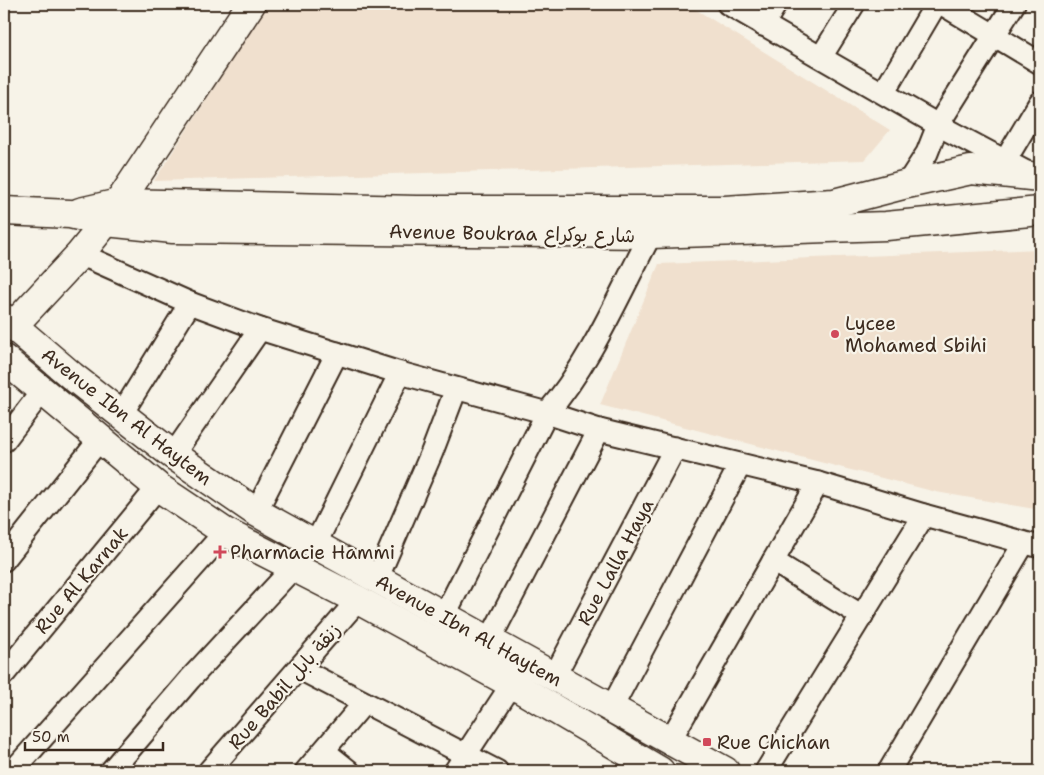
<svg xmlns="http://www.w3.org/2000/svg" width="1044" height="775" font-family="'Shantell Sans','Playpen Sans Arabic',sans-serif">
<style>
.built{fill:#f0e0ce}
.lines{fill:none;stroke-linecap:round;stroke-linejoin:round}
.minor-casing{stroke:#3b2a1e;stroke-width:25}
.tertiary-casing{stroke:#3b2a1e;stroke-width:31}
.secondary-casing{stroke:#3b2a1e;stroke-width:31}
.minor{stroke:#f7f3e8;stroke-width:21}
.tertiary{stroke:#f7f3e8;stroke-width:28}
.secondary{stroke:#f7f3e8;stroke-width:28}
.poi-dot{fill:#d1495b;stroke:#f7f3e8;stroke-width:2}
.labels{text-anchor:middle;stroke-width:4.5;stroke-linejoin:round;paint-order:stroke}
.street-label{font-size:19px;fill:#3b2a1e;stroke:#f7f3e8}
.poi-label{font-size:19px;fill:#3b2a1e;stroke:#f7f3e8;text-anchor:start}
</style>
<rect width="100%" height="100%" fill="#f7f3e8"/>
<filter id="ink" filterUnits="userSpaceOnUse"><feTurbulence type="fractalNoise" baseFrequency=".02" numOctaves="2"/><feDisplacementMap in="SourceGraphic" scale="10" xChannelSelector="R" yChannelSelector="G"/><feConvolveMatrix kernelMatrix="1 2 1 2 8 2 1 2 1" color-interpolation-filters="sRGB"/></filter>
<g filter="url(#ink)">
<!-- built -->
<g class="built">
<polygon points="268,4 687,4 890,130 865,160 154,181"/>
<polygon points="1040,249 1040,510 936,492 600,405 659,264"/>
</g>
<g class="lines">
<!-- minor casing -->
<g class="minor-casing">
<g id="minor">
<polyline points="728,4 938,125 1030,174"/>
<polyline points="942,4 1040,63"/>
<polyline points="763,25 776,4"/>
<polyline points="821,57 854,4"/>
<polyline points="884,92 936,4"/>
<polyline points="999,171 1040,102"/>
<polyline points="907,184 927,153 938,125 1014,4"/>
<polyline points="80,254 190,303 260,329 400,373 547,413 599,430 818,483 924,515 1040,547"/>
<polyline points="121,415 190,303"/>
<polyline points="4,441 43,390"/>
<polyline points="173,455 260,329"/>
<polyline points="256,512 337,353"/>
<polyline points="315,545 400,373"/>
<polyline points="4,560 100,439"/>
<polyline points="773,561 862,616"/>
<polyline points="377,579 432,452 456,389"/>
<path d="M 444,616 L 547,413 C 590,364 620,292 651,234"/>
<polyline points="489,641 599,430"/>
<polyline points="300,669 497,771"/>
<polyline points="4,674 158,487"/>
<polyline points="554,677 675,448"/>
<polyline points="611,709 740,465"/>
<polyline points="669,742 818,483"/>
<polyline points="324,751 349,771"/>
<polyline points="13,771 225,532"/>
<polyline points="111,771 190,679 293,568"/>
<polyline points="209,771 358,600"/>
<polyline points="306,771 364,703"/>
<polyline points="455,771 512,684"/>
<polyline points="766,771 924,515"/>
<polyline points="889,771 1024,543"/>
</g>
</g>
<!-- tertiary casing -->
<g class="tertiary-casing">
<g id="tertiary">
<polyline points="4,211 70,214 106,222 173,229 651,234 886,226 1040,211"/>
<polyline points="80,212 119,203 416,210 725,210 834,203 907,184 971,170 1040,177"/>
<polyline points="13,326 80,254 106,222 251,4"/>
</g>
</g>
<!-- secondary casing -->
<g class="secondary-casing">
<g id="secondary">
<polyline points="4,318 72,376 173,455 256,512 725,771"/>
<polyline points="4,359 158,487 225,532 358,600 512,684 660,771"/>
</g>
</g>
<!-- minor -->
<use href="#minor" class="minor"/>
<!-- tertiary -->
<use href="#tertiary" class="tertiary"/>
<!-- secondary -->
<use href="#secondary" class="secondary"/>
</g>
</g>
<!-- markers -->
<g class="poi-dot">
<circle cx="835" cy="334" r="5"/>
<path d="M217.5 544.5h5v5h5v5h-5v5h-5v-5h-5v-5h5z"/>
<rect x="702" y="737" width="10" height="10" rx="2.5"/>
</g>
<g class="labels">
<!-- street labels -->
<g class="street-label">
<text transform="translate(512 233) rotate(1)" y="7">Avenue Boukraa شارع بوكراع</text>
<text transform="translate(127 416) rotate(38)" y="7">Avenue Ibn Al Haytem</text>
<text transform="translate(615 562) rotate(-62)" y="7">Rue Lalla Haya</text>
<text transform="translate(81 580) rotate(-50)" y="7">Rue Al Karnak</text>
<text transform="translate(469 630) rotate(29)" y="7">Avenue Ibn Al Haytem</text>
<text transform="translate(284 686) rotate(-49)" y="7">Rue Babil زنقة بابل</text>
</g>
<!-- poi labels -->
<g class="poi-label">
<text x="845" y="330">Lycee<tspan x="845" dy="22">Mohamed Sbihi</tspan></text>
<text x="230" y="559">Pharmacie Hammi</text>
<text x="717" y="749">Rue Chichan</text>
</g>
</g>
<!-- margin -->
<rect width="1044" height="775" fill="none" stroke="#f7f3e8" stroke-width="20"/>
<rect x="10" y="10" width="1024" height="755" fill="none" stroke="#3b2a1e" stroke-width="2" filter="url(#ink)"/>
<!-- scale -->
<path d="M25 742v8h138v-8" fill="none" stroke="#3b2a1e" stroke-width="2.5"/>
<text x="32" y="742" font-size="15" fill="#3b2a1e" stroke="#f7f3e8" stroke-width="4" paint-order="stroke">50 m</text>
</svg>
